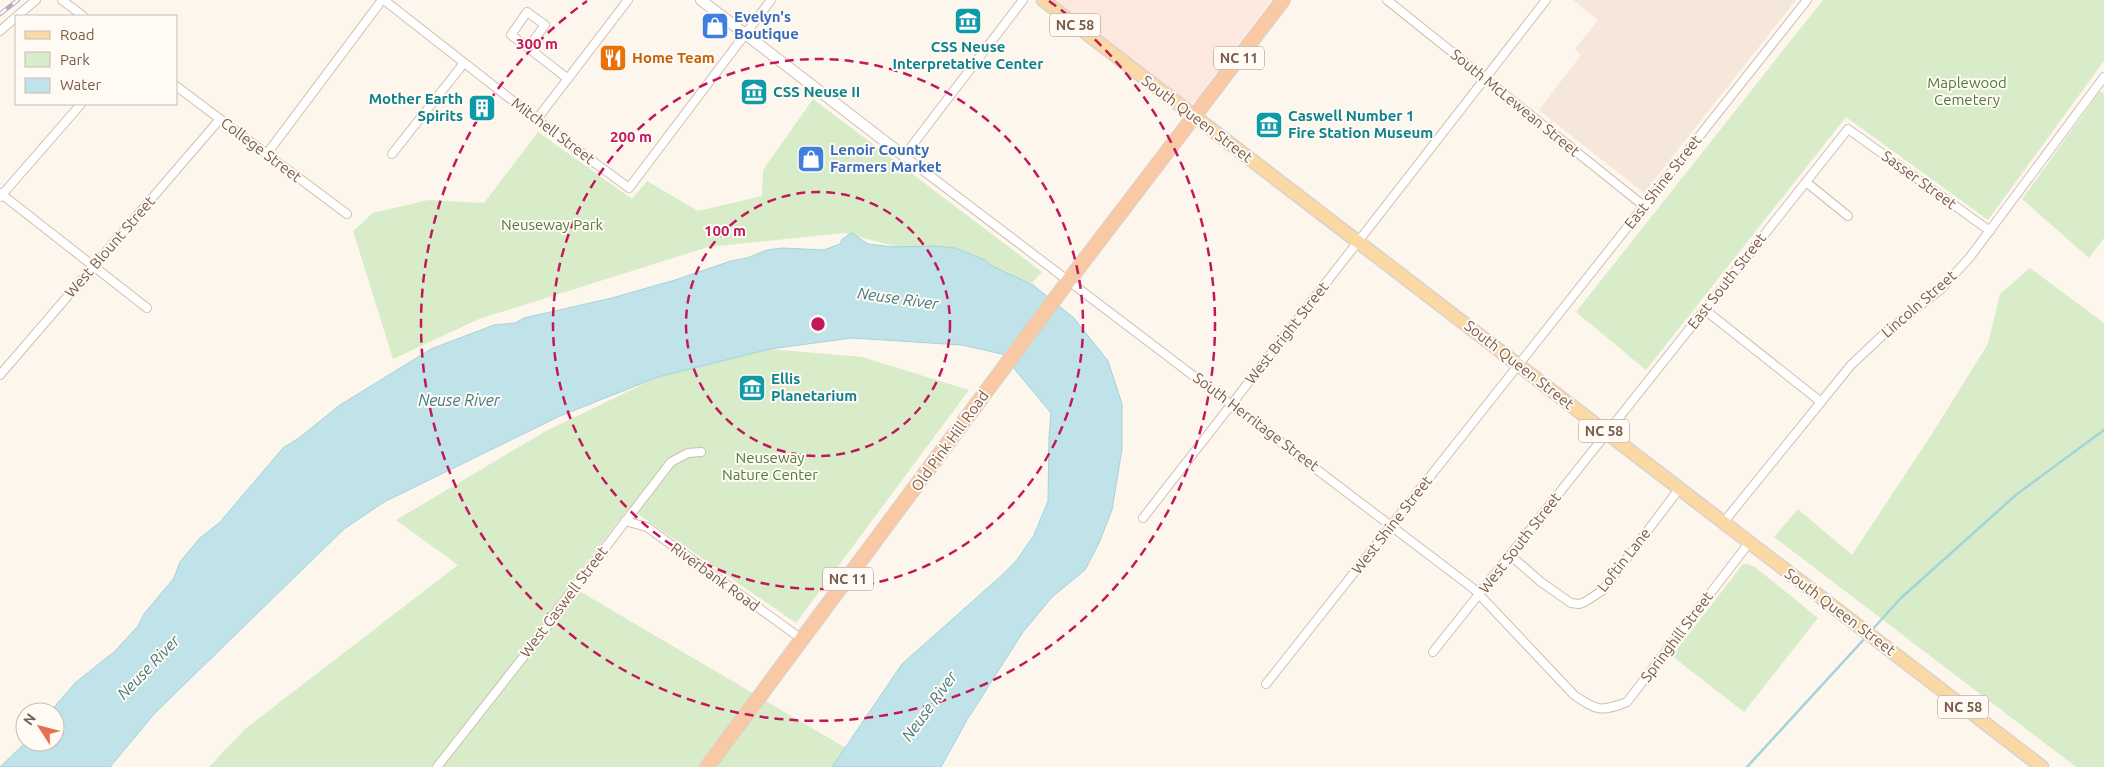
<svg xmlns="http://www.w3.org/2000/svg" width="2104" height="767" font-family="Ubuntu,sans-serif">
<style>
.residential{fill:#f5e8da}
.commercial{fill:#fde8e0}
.green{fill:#d8ecc9}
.water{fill:#bfe3e8;stroke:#a5d3da}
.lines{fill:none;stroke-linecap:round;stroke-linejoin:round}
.stream{stroke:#a5d3da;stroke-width:2.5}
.minor-casing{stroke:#d1beb0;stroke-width:10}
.tertiary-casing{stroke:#d1beb0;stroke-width:12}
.primary-casing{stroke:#dad1cd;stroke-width:15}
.trunk-casing{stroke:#dad1cd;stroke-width:16}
.minor{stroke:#fff;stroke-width:8}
.tertiary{stroke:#fff;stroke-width:10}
.primary{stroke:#fbd9a5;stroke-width:12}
.trunk{stroke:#f9c8a4;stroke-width:14}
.rail-casing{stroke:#b9a8c9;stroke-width:4.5}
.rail{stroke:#fffaf3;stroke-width:2.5;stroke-dasharray:8;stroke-linecap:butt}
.ring{fill:none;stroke:#c2185b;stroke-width:2.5;stroke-dasharray:9 6}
.labels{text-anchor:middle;stroke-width:4;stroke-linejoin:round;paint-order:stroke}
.shield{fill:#fffaf3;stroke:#a28b7f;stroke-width:1}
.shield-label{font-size:14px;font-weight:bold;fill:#7a5c4d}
.shop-label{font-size:15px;font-weight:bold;fill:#366cbe;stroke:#fffaf3;text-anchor:start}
.culture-label{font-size:15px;font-weight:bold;fill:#0d838f;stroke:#fffaf3;text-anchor:start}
.food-label{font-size:15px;font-weight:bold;fill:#c56008;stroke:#fffaf3;text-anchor:start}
.park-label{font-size:15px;fill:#537a41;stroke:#fffaf3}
.street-label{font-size:15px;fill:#7a5c4d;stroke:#fffaf3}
.water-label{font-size:16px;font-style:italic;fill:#437c86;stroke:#fffaf3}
.centre{fill:#c2185b;stroke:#fffaf3;stroke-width:2.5}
.ring-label{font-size:15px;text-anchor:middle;font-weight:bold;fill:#c2185b;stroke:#fffaf3;stroke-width:4;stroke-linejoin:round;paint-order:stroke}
</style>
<rect width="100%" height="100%" fill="#fdf6ec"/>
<!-- residential -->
<polygon class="residential" points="1573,0 1796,0 1644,193 1539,110 1581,55 1575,49 1598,20"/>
<!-- commercial -->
<polygon class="commercial" points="1050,0 1271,0 1196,100 1191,104 1187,103"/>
<!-- green -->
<g class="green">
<polygon points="1823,0 2104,0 2104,61 1988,220 1846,117 1646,370 1576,312"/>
<polygon points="2100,91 2104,94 2104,238 2089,258 2022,199"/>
<polygon points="813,99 1042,272 1032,283 845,233 708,247 479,319 393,359 353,231 373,213 428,200 484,203 538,132 632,199 647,181 698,211 762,196 763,170"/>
<polygon points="2030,268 2104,323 2104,767 2076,767 1774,537 1798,509 1852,555 1930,437 1988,344 2000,294"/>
<polygon points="770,349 862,357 969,390 796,623 629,508 569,585 878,767 209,767 245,729 458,565 396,520 546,431 658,377"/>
<polygon points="1743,564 1748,564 1755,567 1818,618 1744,712 1672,656"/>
</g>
<!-- water -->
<polygon class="water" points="852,233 868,244 893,247 937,246 955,248 985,260 990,265 1033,285 1074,318 1108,361 1122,404 1122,449 1112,510 1099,543 1085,570 1052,597 1023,632 967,720 941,767 832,767 902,664 1001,576 1017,560 1034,535 1048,501 1049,437 1051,413 1002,354 962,345 852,338 770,349 658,377 560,416 384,502 344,529 155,713 110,767 0,767 26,742 55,742 55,712 50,712 75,683 115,651 138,626 144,614 174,578 180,562 199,539 220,522 283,448 299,438 340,405 431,349 494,325 515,323 524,318 612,298 675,280 731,261 747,258 767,250 782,248 824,250 840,244 842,239"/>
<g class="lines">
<!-- stream -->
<g class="stream">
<polyline points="1871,631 1901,598 2017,494 2104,430"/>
<polyline points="1747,767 1866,637"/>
</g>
<!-- minor casing -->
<g class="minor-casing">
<g id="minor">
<polyline points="62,0 83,16"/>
<polyline points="384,0 545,126 629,188 771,0"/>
<path d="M 1023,0 L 904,156 L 1474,589 L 1574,695 C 1597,711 1601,712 1627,702 L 1749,543"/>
<polyline points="1387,0 1644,206"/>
<polyline points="17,16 36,0"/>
<polyline points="0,31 16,17"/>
<path d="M 528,48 L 545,25 L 527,12 L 511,35 C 530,49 549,64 568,79"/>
<polyline points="176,86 347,214"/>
<polyline points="537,119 628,0"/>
<polyline points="392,154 464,63"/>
<polyline points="266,155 382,0"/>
<polyline points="1806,182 1848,216"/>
<polyline points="0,193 147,308"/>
<polyline points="0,197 81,104"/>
<polyline points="1705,310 1821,402"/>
<polyline points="0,375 220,119"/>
<polyline points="1143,518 1546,0"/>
<polyline points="625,521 647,527 803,640"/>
<polyline points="1723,523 1851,365 1885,333 1941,289 1970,257 2104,77"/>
<polyline points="1510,555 1541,582 1571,603 1579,604 1585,602 1603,590 1679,489"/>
<polyline points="1433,652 1848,129 1990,231"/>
<polyline points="1266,684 1807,0"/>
<polyline points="437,767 546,628 552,617 671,462 688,453 701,452"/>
</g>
</g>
<!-- tertiary casing -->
<g class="tertiary-casing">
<polyline id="tertiary" points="701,0 904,156"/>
</g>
<!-- primary casing -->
<g class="primary-casing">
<polyline id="primary" points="1043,0 2042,767"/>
</g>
<!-- trunk casing -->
<g class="trunk-casing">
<polyline id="trunk" points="707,767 1063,288 1283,0"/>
</g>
<!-- minor -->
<use href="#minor" class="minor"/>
<!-- tertiary -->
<use href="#tertiary" class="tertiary"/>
<!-- primary -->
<use href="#primary" class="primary"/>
<!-- trunk -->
<use href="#trunk" class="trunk"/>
<!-- rail casing -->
<g class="rail-casing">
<polyline id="rail" points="0,14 18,0"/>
</g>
<!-- rail -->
<use href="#rail" class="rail"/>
</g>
<!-- distance rings -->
<g class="ring">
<circle cx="818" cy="324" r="132"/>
<circle cx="818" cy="324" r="265"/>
<path d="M1049 1A397 397 0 1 1 587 1"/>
</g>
<!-- icons -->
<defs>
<g id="museum-square" transform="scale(1.4375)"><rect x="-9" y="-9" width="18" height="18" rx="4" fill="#0f9aa8" stroke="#fffaf3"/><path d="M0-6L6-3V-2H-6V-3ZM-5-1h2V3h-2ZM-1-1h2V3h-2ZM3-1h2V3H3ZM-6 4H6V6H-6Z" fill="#fff"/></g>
<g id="shop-square" transform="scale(1.4375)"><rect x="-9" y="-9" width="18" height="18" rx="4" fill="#3f7fe0" stroke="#fffaf3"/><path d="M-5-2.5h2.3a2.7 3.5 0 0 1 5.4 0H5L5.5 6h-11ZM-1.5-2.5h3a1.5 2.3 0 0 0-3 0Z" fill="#fff"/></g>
<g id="restaurant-square" transform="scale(1.4375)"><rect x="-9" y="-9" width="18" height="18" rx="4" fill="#e8710a" stroke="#fffaf3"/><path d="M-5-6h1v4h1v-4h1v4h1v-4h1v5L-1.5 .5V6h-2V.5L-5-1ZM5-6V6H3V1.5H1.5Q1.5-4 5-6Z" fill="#fff"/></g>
<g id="building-square" transform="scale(1.4375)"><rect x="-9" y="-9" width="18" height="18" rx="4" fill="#0f9aa8" stroke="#fffaf3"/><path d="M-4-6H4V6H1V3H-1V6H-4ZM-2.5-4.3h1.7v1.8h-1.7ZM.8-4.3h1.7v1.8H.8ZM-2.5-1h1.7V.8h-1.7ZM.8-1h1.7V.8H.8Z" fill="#fff"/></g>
</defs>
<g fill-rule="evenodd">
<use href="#museum-square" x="968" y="21"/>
<use href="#shop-square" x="715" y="26"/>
<use href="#restaurant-square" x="613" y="58"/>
<use href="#museum-square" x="754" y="92"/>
<use href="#building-square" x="482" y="108"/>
<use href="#museum-square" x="1269" y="125"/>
<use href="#shop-square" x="811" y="159"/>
<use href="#museum-square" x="752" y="388"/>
</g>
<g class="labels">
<!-- shield labels -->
<g class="shield">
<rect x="1050" y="13.5" width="50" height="23" rx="4"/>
<rect x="1214" y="46.5" width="50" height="23" rx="4"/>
<rect x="1579" y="419.5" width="50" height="23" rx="4"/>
<rect x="823" y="567.5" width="50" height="23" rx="4"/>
<rect x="1938" y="695.5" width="50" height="23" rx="4"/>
</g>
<g class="shield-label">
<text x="1075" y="30">NC 58</text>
<text x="1239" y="63">NC 11</text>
<text x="1604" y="436">NC 58</text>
<text x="848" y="584">NC 11</text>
<text x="1963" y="712">NC 58</text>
</g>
<!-- shop labels -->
<g class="shop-label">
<text x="734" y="22">Evelyn's<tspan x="734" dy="17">Boutique</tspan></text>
<text x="830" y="155">Lenoir County<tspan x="830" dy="17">Farmers Market</tspan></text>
</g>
<!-- culture labels -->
<g class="culture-label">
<text x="968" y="52" text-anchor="middle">CSS Neuse<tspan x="968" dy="17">Interpretative Center</tspan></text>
<text x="773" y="97">CSS Neuse II</text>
<text x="463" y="104" text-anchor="end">Mother Earth<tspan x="463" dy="17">Spirits</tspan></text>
<text x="1288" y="121">Caswell Number 1<tspan x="1288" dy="17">Fire Station Museum</tspan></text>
<text x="771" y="384">Ellis<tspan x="771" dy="17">Planetarium</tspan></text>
</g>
<!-- food labels -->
<g class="food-label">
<text x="632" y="63">Home Team</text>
</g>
<!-- park labels -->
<g class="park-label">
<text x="1967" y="88">Maplewood<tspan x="1967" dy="17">Cemetery</tspan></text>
<text x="552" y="230">Neuseway Park</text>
<text x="770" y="463">Neuseway<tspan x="770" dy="17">Nature Center</tspan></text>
</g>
<!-- street labels -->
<g class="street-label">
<text transform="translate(1515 103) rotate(39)" y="5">South McLewean Street</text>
<text transform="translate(1197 119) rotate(37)" y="5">South Queen Street</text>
<text transform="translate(553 131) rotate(37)" y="5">Mitchell Street</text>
<text transform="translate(261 150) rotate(37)" y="5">College Street</text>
<text transform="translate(1919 180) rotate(36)" y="5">Sasser Street</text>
<text transform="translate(1663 182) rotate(-52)" y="5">East Shine Street</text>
<text transform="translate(110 247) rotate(-49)" y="5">West Blount Street</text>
<text transform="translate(1727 281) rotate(-52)" y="5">East South Street</text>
<text transform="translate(1919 304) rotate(-41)" y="5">Lincoln Street</text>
<text transform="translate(1287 333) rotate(-52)" y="5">West Bright Street</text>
<text transform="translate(1519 365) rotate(38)" y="5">South Queen Street</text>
<text transform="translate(1256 422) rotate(37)" y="5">South Herritage Street</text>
<text transform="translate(950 441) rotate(-54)" y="5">Old Pink Hill Road</text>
<text transform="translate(1392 525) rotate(-52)" y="5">West Shine Street</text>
<text transform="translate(1520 543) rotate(-52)" y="5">West South Street</text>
<text transform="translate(1624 560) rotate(-52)" y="5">Loftin Lane</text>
<text transform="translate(715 577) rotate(36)" y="5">Riverbank Road</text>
<text transform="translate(564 602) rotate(-53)" y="5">West Caswell Street</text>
<text transform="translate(1840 612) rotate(37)" y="5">South Queen Street</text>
<text transform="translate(1677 637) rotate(-53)" y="5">Springhill Street</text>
</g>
<!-- water labels -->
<g class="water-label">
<text transform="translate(898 298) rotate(8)" y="6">Neuse River</text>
<text x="459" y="406">Neuse River</text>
<text transform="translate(148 667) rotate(-46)" y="6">Neuse River</text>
<text transform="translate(929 706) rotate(-54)" y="6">Neuse River</text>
</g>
</g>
<circle cx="818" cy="324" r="8" class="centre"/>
<g class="ring-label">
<text x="537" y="49">300 m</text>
<text x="631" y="142">200 m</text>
<text x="725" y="236">100 m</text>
</g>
<!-- legend -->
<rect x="15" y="15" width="162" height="90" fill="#fffaf3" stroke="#cabbb1"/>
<rect x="25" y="31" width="25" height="8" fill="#fbd9a5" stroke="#cabbb1"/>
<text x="60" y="40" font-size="15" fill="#7a5c4d">Road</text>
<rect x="25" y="52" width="25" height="15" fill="#d8ecc9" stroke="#cabbb1"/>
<text x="60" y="65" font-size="15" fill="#7a5c4d">Park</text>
<rect x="25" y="78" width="25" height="15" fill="#bfe3e8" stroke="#cabbb1"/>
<text x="60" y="90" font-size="15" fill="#7a5c4d">Water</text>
<!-- north arrow -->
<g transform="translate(40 727) rotate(306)"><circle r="24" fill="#fffaf3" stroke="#cabbb1"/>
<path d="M0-4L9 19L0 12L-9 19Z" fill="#e76f51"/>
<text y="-8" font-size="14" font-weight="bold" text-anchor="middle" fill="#7a5c4d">N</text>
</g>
</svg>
